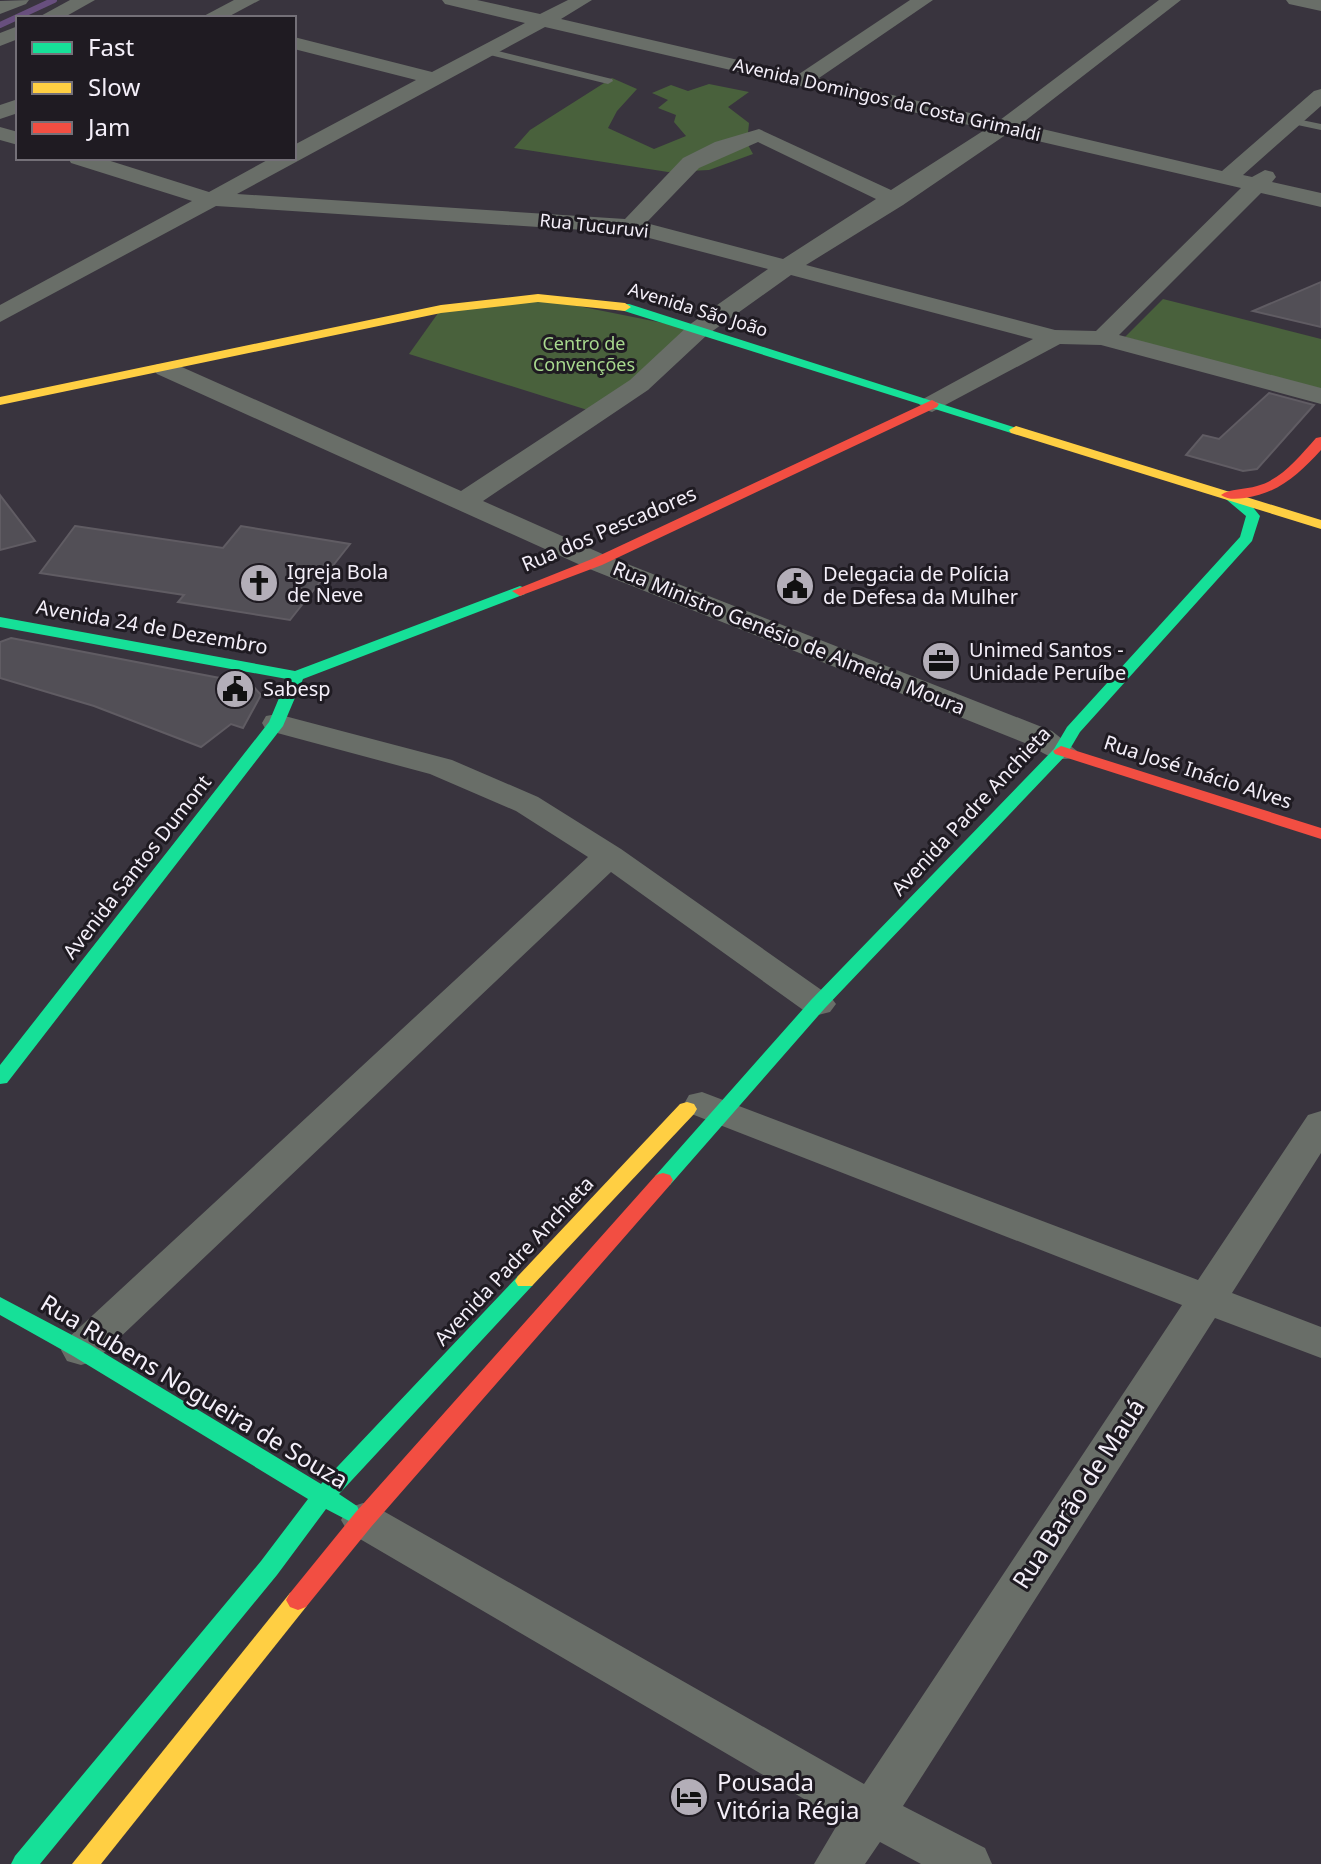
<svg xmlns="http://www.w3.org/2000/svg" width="1321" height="1864" font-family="'Noto Sans',sans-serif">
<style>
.green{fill:#49613c}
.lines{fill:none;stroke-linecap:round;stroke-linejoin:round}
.stream{stroke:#684f7e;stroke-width:6}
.building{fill:#524f56;stroke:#605c63;stroke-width:2}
.lane{fill:#696e68;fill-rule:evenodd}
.street{fill:#696e68;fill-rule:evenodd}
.fast{fill:#16e098;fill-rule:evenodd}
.slow{fill:#ffcf43;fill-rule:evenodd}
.jam{fill:#f24e42;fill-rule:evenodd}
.labels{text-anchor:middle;stroke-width:6;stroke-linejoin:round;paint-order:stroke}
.far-street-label{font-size:18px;fill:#f4eff9;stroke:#1f1b22}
.far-park-label{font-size:18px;fill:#a8d98e;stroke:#1f1b22}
.street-label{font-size:20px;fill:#f4eff9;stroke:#1f1b22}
.poi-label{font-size:20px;fill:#f4eff9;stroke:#1f1b22;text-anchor:start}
.near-street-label{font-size:24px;fill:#f4eff9;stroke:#1f1b22}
.near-poi-label{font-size:24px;fill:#f4eff9;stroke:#1f1b22;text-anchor:start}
</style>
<rect width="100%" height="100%" fill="#39343e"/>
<!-- green -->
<g class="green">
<polygon points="612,78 637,89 617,111 608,128 654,149 686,136 674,122 676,115 658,108 668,100 652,93 671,85 688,91 709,84 749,92 728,107 749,123 747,143 753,154 709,170 668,172 514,148 530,130"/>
<polygon points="538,298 698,330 597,413 409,354 441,309"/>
<polygon points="1163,299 1321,339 1321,392 1125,337"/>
</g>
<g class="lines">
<!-- stream -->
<polyline class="stream" points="0,25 54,0"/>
</g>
<!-- building -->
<g class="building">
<polygon points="1321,282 1321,327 1253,311"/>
<polygon points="1269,393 1314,405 1257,469 1243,471 1186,455 1203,435 1219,439"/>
<polygon points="0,495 35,541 0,550"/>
<polygon points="75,526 223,548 241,526 350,544 290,620 178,602 184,595 40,573"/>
<polygon points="11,638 251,684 261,695 243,728 231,724 201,747 94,706 0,678 0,642"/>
</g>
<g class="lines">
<!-- lane -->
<g class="lane">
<polygon points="486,48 612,79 613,81 608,84 482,53 482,49"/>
<polygon points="1292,118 1321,124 1321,130 1288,123 1286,121"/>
</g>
<!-- street -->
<g class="street">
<polygon points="29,0 26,4 0,14 0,1"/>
<polygon points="70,0 95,0 63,18 37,18"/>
<polygon points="234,0 260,0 226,18 200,18"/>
<path d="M 442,0 L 477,0 L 540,14 L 568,0 L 592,0 L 561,19 L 799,74 L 910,0 L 933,0 L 819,78 L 1000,120 L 1159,0 L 1181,0 L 1021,124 L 1222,171 L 1314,91 L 1321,89 L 1321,106 L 1243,175 L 1252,177 L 1265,170 L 1273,172 L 1276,177 L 1272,182 L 1321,193 L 1321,207 L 1261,193 L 1119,335 L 1321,388 L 1321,404 L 1101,345 L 1060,344 L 932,412 L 923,409 L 919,404 L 923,399 L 1033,339 L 791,275 L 707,335 L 648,390 L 483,501 L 607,556 L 1052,731 L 1077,751 L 1072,758 C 1054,762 1045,754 1030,745 L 587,568 L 157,374 L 153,369 L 157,364 L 175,364 L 461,491 L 630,380 L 689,325 L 768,269 L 630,233 L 216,206 L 0,322 L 0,305 L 192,201 L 71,163 L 68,158 L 101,158 L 209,192 L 271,158 L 294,158 L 294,145 L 416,80 L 294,49 L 294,37 L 432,72 L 525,23 L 445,4 ZM 545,27 L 986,129 L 891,190 L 759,129 L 715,142 L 683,158 L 625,219 L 237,194 ZM 1007,134 L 1241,188 L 1096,331 L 1055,330 L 806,265 L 903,205 ZM 758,142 L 876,199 L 783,259 L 646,223 L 699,168 Z"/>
<polygon points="1286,0 1321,0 1321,11 1289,4"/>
<polygon points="18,26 18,39 0,46 0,33"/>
<polygon points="18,99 18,113 0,119 0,105"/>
<polygon points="0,127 18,132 18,145 0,140"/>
<polygon points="277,714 452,760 538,797 621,849 830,996 836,1004 830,1012 818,1015 806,1012 611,872 95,1361 81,1365 67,1361 61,1350 67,1339 588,857 516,811 430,774 266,730 262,723 266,716"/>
<polygon points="702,1092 1198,1280 1308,1115 1321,1111 1321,1153 1232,1293 1321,1327 1321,1358 1215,1318 903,1806 985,1848 992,1864 921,1864 880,1842 865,1864 814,1864 840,1820 348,1532 341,1520 348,1508 363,1503 378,1508 864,1784 1182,1305 689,1113 684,1104 689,1095"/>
</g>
<!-- fast -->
<g class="fast">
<polygon points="621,304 629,304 1023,430 1021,433 1011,433 621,310"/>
<polygon points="1228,491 1247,500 1260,516 1252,541 1080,732 1067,754 825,1008 670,1185 656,1185 653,1180 656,1175 811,1000 1054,749 1067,727 1240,537 1246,516 1221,495"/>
<polygon points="520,586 525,588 525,594 303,679 283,726 7,1083 0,1084 0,1065 269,722 287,679 0,627 0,617 295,671"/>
<polygon points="525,1273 532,1276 535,1281 532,1286 339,1494 357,1506 360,1512 357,1518 349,1521 326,1509 277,1575 40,1864 11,1864 15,1856 261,1561 308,1499 73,1356 0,1315 0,1297 89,1344 321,1484 518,1276"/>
</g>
<!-- slow -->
<g class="slow">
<polygon points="538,294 625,303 631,307 625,311 538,302 441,313 0,405 0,397 441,305"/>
<polygon points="1016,426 1321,520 1321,529 1011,433 1009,430"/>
<polygon points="687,1102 694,1104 697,1109 694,1114 532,1286 518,1286 515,1281 518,1276 680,1104"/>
<polygon points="298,1590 306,1593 310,1600 306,1607 101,1864 72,1864 290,1593"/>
</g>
<!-- jam -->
<g class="jam">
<polygon points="932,400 939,404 937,407 602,565 525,594 520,596 512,591 592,559"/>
<path d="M 1321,437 L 1321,450 C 1299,474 1279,493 1245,498 C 1236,499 1228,500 1221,495 C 1230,488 1245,490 1257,486 C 1282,479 1299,457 1316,438 Z"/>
<polygon points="1061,746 1321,828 1321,839 1055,754 1053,751"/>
<polygon points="663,1173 670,1175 673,1180 670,1185 371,1527 306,1607 298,1610 290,1607 286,1600 290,1593 355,1513 656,1175"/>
</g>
</g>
<!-- icons -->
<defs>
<g id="church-disc" transform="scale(2)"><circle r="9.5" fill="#b3aeb8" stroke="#1f1b22"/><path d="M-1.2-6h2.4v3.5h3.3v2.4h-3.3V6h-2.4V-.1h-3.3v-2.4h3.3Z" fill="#111"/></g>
<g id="civic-disc" transform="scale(2)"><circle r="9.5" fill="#b3aeb8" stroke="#1f1b22"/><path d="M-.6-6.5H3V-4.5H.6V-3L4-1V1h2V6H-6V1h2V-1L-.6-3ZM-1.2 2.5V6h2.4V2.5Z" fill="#111"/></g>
<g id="office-disc" transform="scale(2)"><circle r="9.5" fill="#b3aeb8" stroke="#1f1b22"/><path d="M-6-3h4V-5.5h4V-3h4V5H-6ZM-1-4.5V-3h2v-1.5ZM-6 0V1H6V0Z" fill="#111"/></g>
<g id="hotel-disc" transform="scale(2)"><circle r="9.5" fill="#b3aeb8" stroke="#1f1b22"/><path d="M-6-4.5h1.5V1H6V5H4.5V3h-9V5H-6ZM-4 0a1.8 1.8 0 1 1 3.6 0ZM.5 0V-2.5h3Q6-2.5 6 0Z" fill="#111"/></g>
</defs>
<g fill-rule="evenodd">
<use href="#church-disc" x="259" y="583"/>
<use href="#civic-disc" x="795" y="586"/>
<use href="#office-disc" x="941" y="661"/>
<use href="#civic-disc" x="235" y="689"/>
<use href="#hotel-disc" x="689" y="1797"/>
</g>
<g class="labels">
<!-- far-street labels -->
<g class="far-street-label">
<text transform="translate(887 100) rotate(13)" y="6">Avenida Domingos da Costa Grimaldi</text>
<text transform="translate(594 226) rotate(6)" y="6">Rua Tucuruvi</text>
<text transform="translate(698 310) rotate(17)" y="6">Avenida São João</text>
</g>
<!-- far-park labels -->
<g class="far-park-label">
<text x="584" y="350">Centro de<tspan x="584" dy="21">Convenções</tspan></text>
</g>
<!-- street labels -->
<g class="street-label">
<text transform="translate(609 529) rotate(-23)" y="7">Rua dos Pescadores</text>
<text transform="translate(152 627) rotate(10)" y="7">Avenida 24 de Dezembro</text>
<text transform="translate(789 638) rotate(22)" y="7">Rua Ministro Genésio de Almeida Moura</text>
<text transform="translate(1198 772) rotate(18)" y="7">Rua José Inácio Alves</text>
<text transform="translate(971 811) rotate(-47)" y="7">Avenida Padre Anchieta</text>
<text transform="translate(137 867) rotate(-52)" y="7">Avenida Santos Dumont</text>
<text transform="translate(514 1261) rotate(-47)" y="7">Avenida Padre Anchieta</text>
</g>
<!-- poi labels -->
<g class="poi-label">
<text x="287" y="579">Igreja Bola<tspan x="287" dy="23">de Neve</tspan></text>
<text x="823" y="581">Delegacia de Polícia<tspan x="823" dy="23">de Defesa da Mulher</tspan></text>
<text x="969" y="657">Unimed Santos -<tspan x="969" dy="23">Unidade Peruíbe</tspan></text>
<text x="263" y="696">Sabesp</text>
</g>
<!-- near-street labels -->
<g class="near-street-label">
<text transform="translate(194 1392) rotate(31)" y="8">Rua Rubens Nogueira de Souza</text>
<text transform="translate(1079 1494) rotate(-57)" y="8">Rua Barão de Mauá</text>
</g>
<!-- near-poi labels -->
<g class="near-poi-label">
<text x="717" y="1791">Pousada<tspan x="717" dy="28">Vitória Régia</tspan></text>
</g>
</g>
<!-- legend -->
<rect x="16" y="16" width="280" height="144" fill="#1f1b22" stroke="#747078" stroke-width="2"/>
<rect x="32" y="42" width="40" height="12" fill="#16e098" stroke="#747078" stroke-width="2"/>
<text x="88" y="56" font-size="24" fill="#f4eff9">Fast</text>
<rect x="32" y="82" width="40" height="12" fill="#ffcf43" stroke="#747078" stroke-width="2"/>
<text x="88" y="96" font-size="24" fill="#f4eff9">Slow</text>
<rect x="32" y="122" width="40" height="12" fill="#f24e42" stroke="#747078" stroke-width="2"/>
<text x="88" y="136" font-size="24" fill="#f4eff9">Jam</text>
</svg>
